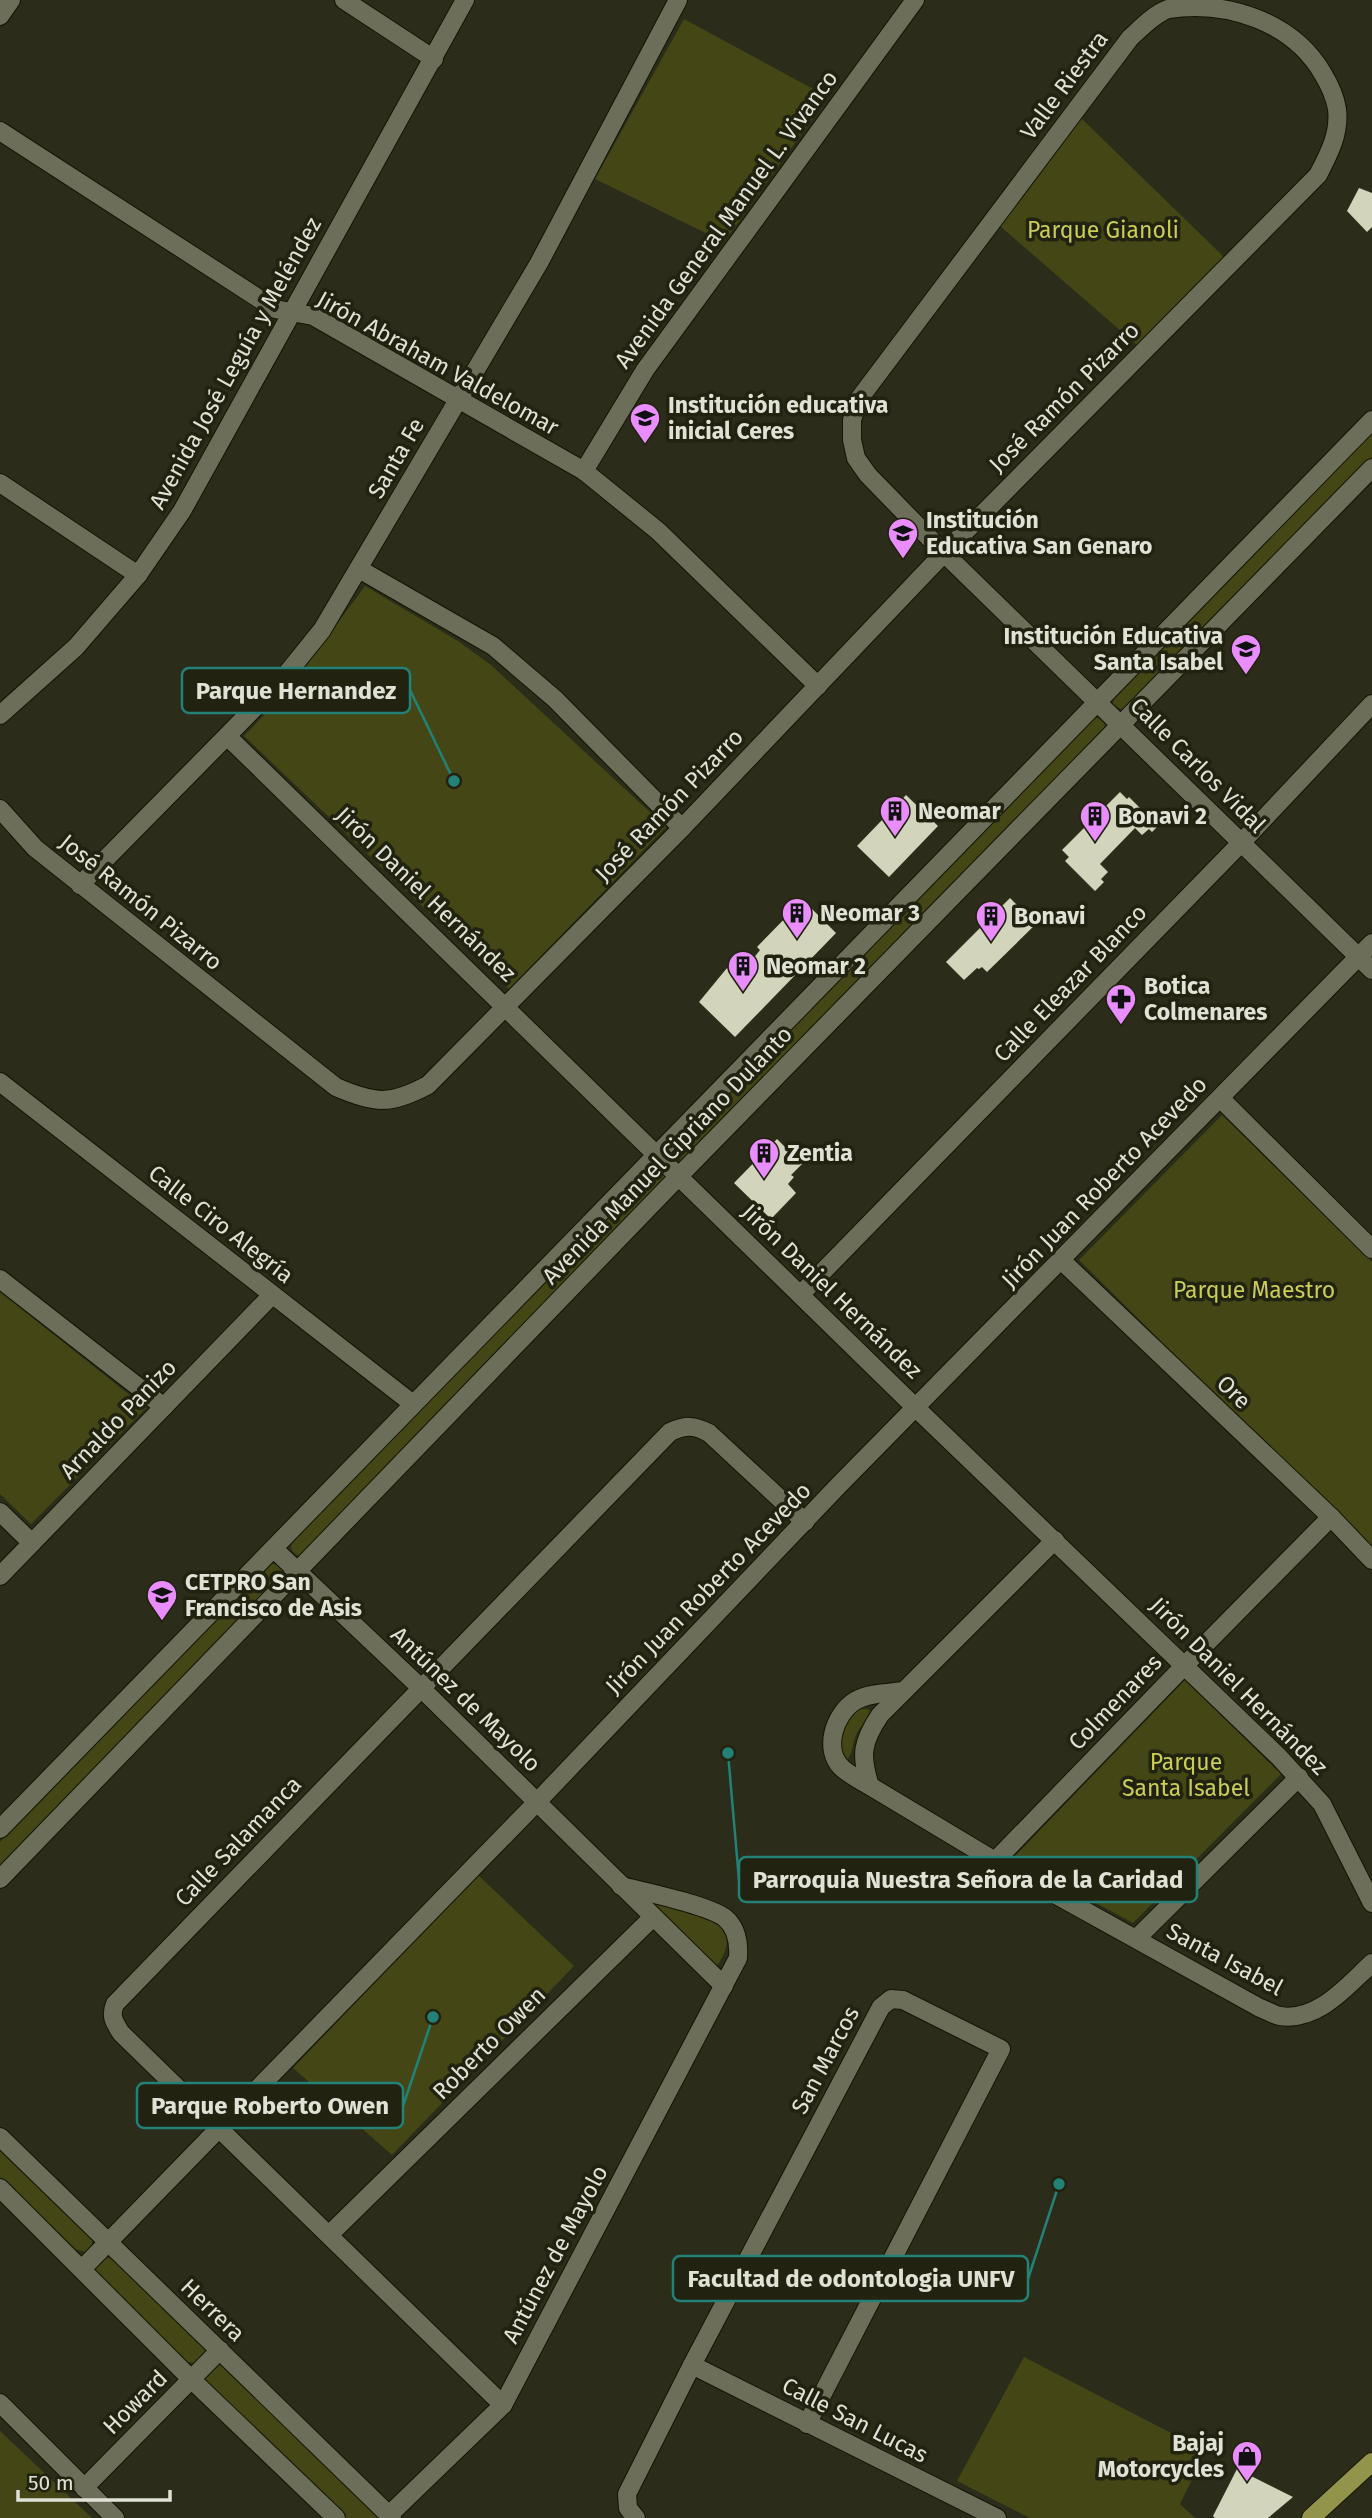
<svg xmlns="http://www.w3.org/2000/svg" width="1372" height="2518" font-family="'Fira Sans',sans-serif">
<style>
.green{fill:#454615}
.building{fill:#d2d4bc}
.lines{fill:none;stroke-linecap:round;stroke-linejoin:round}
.pedestrian-casing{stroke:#141404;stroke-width:20}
.minor-casing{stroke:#141404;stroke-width:20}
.tertiary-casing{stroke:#141404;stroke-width:20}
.secondary-casing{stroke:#141404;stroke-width:20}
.primary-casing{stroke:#141404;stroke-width:20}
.pedestrian{stroke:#6c6e59;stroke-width:18}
.minor{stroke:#6c6e59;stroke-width:18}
.tertiary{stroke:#6c6e59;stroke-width:18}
.secondary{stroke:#6c6e59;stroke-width:18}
.primary{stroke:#92944b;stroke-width:18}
.labels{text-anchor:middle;stroke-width:7;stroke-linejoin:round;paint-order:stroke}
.street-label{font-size:23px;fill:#e1e2d6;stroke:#212210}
.park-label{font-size:23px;fill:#cacd57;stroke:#212210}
.poi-label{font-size:23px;font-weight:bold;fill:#e1e2d6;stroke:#212210;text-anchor:start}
.leader{fill:none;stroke:#248178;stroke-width:2.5}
.callout-dot{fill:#248178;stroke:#212210;stroke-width:2.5}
.callout{fill:#212210;stroke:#248178;stroke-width:2.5}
.callout-label{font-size:24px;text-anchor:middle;font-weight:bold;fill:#e1e2d6}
</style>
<rect width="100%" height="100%" fill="#2b2c19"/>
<!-- green -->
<g class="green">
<polygon points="684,19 828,97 724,242 595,179"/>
<polygon points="1081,118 1224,257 1137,345 1000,226"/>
<polygon points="1372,433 1372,457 1124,711 1113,704 1114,699"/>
<polygon points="365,586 458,641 491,665 666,827 509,989 244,736 288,690"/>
<polygon points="1093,718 1098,718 1105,724 1104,731 685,1159 680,1160 673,1155 674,1148"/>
<polygon points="1222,1115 1372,1262 1372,1550 1079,1260"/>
<path d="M 652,1167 L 659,1168 L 666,1175 L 665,1182 L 300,1556 C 293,1554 291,1551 291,1543 Z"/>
<polygon points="0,1292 146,1408 31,1524 0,1494"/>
<polygon points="270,1563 278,1565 283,1572 280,1578 0,1866 0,1842"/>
<polygon points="1185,1680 1281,1774 1133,1923 1013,1858"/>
<path d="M 858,1708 L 870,1710 C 868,1720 860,1726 856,1735 C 852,1745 853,1755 845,1762 L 837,1754 L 842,1723 Z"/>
<polygon points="478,1875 574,1966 392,2155 293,2068"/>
<path d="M 651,1901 C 689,1912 755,1918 714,1970 L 647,1905 Z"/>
<polygon points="0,2147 92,2238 92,2245 85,2252 75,2249 0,2177"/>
<polygon points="105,2257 112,2259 206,2346 206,2354 193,2363 185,2361 97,2277 96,2268"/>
<polygon points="1024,2357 1206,2451 1180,2504 1195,2518 1030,2518 957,2481"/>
<polygon points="216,2365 224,2365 382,2518 343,2518 206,2383 204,2376"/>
<polygon points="0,2431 92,2518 0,2518"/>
</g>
<!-- building -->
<g class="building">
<polygon points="1359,188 1372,193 1372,227 1367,232 1347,211"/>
<polygon points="1120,792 1127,799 1129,797 1158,826 1152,832 1149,829 1142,835 1135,828 1100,864 1108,872 1101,879 1104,882 1095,891 1065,861 1069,857 1062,850"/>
<polygon points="906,795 938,826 889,877 857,846 883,819 896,831 899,827 887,815"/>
<polygon points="1010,898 1036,924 987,972 982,967 979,969 977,968 964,980 946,962"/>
<polygon points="809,906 836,933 735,1037 699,1002 727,968 730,971 747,954 753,959 760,950 757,947 796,907 802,913"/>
<polygon points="777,1139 802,1164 791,1175 794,1177 788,1184 796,1193 771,1219 734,1183"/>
<polygon points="1237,2469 1293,2497 1268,2518 1215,2518 1213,2516"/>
</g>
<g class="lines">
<!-- pedestrian casing -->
<g class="pedestrian-casing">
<polyline id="pedestrian" points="1185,1665 1331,1517"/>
</g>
<!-- minor casing -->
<g class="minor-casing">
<g id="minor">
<polyline points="344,0 434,59"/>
<polyline points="0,16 11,0"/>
<polyline points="0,131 275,309 313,316 584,471 658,531 818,686"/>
<polyline points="584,471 645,370 915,0"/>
<polyline points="0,483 138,575"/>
<polyline points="359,569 493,646 555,699 682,828"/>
<polyline points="227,736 916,1408 1279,1757 1322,1804 1372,1903"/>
<path d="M 0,809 L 35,848 L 336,1087 C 375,1104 391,1105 428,1085 L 682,828 L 944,553 L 1318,175 C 1329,154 1340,133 1337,109 C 1335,97 1329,84 1323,74 C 1293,22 1228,0 1168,9 C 1154,14 1141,28 1130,38 L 859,399 L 852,420 L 852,440 L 856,458 L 868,475 L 944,553 L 1372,970"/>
<polyline points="80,885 280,682 322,630 539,263 678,0"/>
<polyline points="0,1082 413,1404"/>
<polyline points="1220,1098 1372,1249"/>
<polyline points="1061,1260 1331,1517 1372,1560"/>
<polyline points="0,1279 164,1407"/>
<polyline points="801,1294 1241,843 1372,704"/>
<polyline points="0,1512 32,1543"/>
<path d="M 1055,1540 L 880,1715 C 862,1742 860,1755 870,1786 L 995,1861 L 1260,2008 C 1266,2010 1274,2015 1280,2016 C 1318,2022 1348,1985 1372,1963"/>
<polyline points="274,1549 421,1688 724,1986"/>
<polyline points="0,1576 272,1295"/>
<path d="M 870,1786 C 861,1781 850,1775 842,1768 C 823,1750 834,1714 855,1701 C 869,1693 888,1693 904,1691"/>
<polyline points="995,1861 1185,1665"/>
<polyline points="1136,1939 1299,1777"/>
<polyline points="0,2137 392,2518"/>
<polyline points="0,2188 191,2379 336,2518"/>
<polyline points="330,2234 653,1917"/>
<polyline points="82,2269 537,1802 838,1486 1372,943"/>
<polyline points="692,2365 997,2518"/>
<polyline points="0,2403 115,2518"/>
<path d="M 503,2405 L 121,2033 C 114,2022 110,2016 115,2004 L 670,1432 C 686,1425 694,1425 709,1433 L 805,1522"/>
<polyline points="84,2488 220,2350"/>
<path d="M 389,2515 L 503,2405 L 738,1958 C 739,1944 737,1928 725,1918 C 708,1905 645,1892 621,1886"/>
<polyline points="636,2518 628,2508 627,2494 692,2365 881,2007 891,1999 903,2000 1001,2049 807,2424"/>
</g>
</g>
<!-- tertiary casing -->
<g class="tertiary-casing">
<polyline id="tertiary" points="0,715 76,647 138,575 182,511 465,0"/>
</g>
<!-- secondary casing -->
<g class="secondary-casing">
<g id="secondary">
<polyline points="0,1829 1372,420"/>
<polyline points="0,1879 679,1176 1372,468"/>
</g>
</g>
<!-- primary casing -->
<g class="primary-casing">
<polyline id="primary" points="1311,2518 1372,2462"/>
</g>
<!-- pedestrian -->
<use href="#pedestrian" class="pedestrian"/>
<!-- minor -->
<use href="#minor" class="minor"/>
<!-- tertiary -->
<use href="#tertiary" class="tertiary"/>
<!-- secondary -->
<use href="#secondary" class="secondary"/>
<!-- primary -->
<use href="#primary" class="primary"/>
</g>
<!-- icons -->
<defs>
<g id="school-pin" transform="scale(1.575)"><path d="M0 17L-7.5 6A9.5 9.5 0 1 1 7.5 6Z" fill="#e98dfd" stroke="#212210"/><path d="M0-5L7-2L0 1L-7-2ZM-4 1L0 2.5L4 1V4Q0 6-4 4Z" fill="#111"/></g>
<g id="building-pin" transform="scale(1.575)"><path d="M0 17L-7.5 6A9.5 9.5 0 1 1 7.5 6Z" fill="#e98dfd" stroke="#212210"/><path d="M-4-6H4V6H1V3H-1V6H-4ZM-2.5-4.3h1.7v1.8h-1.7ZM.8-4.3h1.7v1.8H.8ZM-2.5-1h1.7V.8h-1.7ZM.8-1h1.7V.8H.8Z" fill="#111"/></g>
<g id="pharmacy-pin" transform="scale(1.575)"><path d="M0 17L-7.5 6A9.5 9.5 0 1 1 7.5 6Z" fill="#e98dfd" stroke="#212210"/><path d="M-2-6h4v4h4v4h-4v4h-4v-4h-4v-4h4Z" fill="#111"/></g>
<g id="university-pin" transform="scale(1.575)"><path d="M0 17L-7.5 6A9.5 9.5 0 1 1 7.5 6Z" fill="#e98dfd" stroke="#212210"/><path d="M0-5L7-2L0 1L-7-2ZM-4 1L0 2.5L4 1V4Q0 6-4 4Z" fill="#111"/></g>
<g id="shop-pin" transform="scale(1.575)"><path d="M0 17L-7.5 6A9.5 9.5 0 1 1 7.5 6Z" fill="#e98dfd" stroke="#212210"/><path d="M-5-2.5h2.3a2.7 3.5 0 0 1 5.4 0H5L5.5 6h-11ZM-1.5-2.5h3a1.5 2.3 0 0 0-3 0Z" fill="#111"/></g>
</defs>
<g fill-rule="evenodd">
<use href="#school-pin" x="645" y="418"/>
<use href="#school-pin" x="903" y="533"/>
<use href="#school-pin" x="1246" y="649"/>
<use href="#building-pin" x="895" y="811"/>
<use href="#building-pin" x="1095" y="816"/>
<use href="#building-pin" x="797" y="913"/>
<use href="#building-pin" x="991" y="916"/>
<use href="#building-pin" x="743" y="966"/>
<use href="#pharmacy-pin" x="1121" y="999"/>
<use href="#building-pin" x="764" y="1153"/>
<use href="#university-pin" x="162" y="1595"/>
<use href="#shop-pin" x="1247" y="2456"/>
</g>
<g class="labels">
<!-- street labels -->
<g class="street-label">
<text transform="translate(1064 85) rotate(-53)" y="8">Valle Riestra</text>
<text transform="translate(726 219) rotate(-54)" y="8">Avenida General Manuel L. Vivanco</text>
<text transform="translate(235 363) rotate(-61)" y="8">Avenida José Leguía y Meléndez</text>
<text transform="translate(438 363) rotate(29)" y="8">Jirón Abraham Valdelomar</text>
<text transform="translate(1064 397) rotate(-45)" y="8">José Ramón Pizarro</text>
<text transform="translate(396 458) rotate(-60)" y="8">Santa Fe</text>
<text transform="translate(1198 765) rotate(45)" y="8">Calle Carlos Vidal</text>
<text transform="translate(669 805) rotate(-46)" y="8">José Ramón Pizarro</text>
<text transform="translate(426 894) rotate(44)" y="8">Jirón Daniel Hernández</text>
<text transform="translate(141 902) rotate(39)" y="8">José Ramón Pizarro</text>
<text transform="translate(1070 983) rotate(-46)" y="8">Calle Eleazar Blanco</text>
<text transform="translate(667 1155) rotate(-46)" y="8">Avenida Manuel Cipriano Dulanto</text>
<text transform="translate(1104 1182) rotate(-46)" y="8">Jirón Juan Roberto Acevedo</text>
<text transform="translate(221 1224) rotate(38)" y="8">Calle Ciro Alegría</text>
<text transform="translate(832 1291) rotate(44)" y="8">Jirón Daniel Hernández</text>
<text transform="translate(1234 1392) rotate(44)" y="8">Ore</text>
<text transform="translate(118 1419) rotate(-46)" y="8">Arnaldo Panizo</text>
<text transform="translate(708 1588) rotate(-46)" y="8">Jirón Juan Roberto Acevedo</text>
<text transform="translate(1239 1686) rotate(45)" y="8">Jirón Daniel Hernández</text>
<text transform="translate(466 1699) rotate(44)" y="8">Antúnez de Mayolo</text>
<text transform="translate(1115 1702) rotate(-46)" y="8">Colmenares</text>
<text transform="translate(238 1841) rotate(-46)" y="8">Calle Salamanca</text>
<text transform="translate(1225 1959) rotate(28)" y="8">Santa Isabel</text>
<text transform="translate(489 2043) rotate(-45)" y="8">Roberto Owen</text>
<text transform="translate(825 2060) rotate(-62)" y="8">San Marcos</text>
<text transform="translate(555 2254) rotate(-62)" y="8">Antúnez de Mayolo</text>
<text transform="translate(213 2310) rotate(44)" y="8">Herrera</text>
<text transform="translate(135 2402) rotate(-45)" y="8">Howard</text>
<text transform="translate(855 2420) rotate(27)" y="8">Calle San Lucas</text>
</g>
<!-- park labels -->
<g class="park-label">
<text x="1103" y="238">Parque Gianoli</text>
<text x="1254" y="1298">Parque Maestro</text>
<text x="1186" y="1770">Parque<tspan x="1186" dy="26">Santa Isabel</tspan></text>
</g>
<!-- poi labels -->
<g class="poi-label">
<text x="668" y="413">Institución educativa<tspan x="668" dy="26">inicial Ceres</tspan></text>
<text x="926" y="528">Institución<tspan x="926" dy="26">Educativa San Genaro</tspan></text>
<text x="1223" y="644" text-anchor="end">Institución Educativa<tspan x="1223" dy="26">Santa Isabel</tspan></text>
<text x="918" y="819">Neomar</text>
<text x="1118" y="824">Bonavi 2</text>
<text x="820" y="921">Neomar 3</text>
<text x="1014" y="924">Bonavi</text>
<text x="766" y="974">Neomar 2</text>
<text x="1144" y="994">Botica<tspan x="1144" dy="26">Colmenares</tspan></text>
<text x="787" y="1161">Zentia</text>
<text x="185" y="1590">CETPRO San<tspan x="185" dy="26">Francisco de Asis</tspan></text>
<text x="1224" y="2451" text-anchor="end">Bajaj<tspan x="1224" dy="26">Motorcycles</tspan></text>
</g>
</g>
<!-- callouts -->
<path class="leader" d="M454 781L410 690M728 1753L739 1880M433 2017L403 2106M1059 2184L1028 2279"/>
<g class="callout-dot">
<circle cx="454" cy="781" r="7"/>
<circle cx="728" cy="1753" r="7"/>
<circle cx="433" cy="2017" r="7"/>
<circle cx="1059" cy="2184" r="7"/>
</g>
<g class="callout">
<rect x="182" y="668" width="228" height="45" rx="7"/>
<rect x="739" y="1857" width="458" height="45" rx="7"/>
<rect x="137" y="2083" width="266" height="45" rx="7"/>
<rect x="673" y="2256" width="355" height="45" rx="7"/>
</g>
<g class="callout-label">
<text x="296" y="699">Parque Hernandez</text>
<text x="968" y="1888">Parroquia Nuestra Señora de la Caridad</text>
<text x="270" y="2114">Parque Roberto Owen</text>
<text x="851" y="2287">Facultad de odontologia UNFV</text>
</g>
<!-- scale -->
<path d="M18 2490v10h152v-10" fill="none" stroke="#e1e2d6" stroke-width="3.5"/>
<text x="28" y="2490" font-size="21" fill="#e1e2d6" stroke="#212210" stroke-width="5" paint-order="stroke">50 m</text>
</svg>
